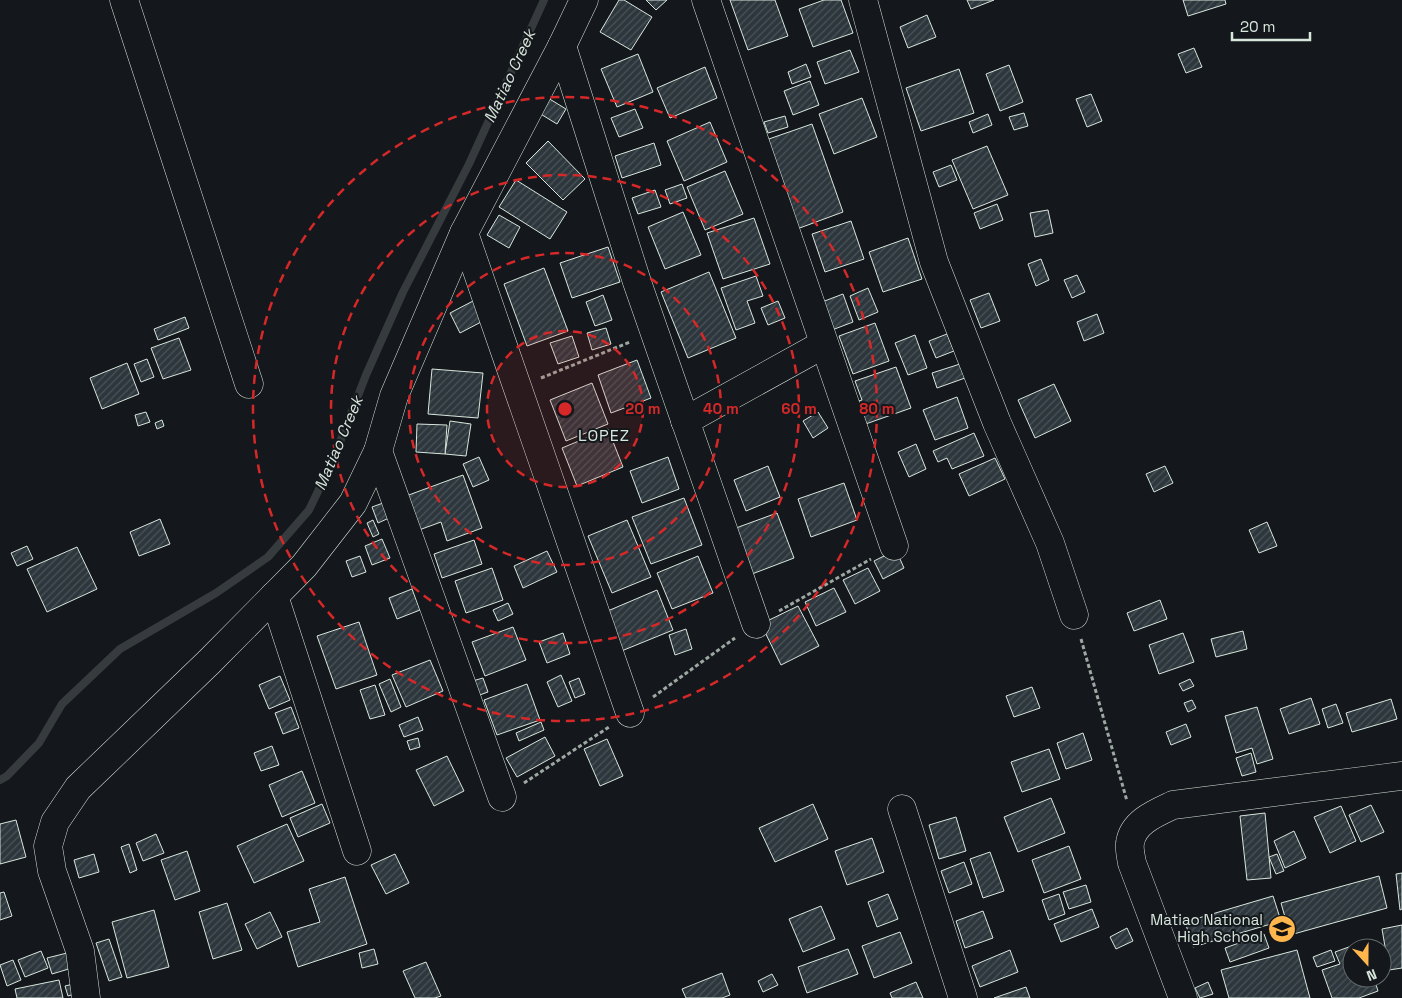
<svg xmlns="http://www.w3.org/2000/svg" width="1402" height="998" font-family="'Space Grotesk',sans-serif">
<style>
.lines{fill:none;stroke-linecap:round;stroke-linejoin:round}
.stream{stroke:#363b3e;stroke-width:8}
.building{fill:url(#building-hatch);stroke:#d8e6dc}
.minor-casing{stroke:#d8e6dc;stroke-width:29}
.path{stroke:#9da8a2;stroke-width:3;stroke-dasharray:4 2.5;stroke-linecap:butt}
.minor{stroke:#14181c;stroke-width:28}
.ring{fill:none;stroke:#d62828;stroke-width:2.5;stroke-dasharray:9 6}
.labels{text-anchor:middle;stroke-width:4;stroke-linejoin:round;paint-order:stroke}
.poi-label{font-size:15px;fill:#d8e6dc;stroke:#14181c;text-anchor:end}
.water-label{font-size:16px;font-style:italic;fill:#d8e6dc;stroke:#14181c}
.neighbourhood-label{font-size:16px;letter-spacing:1px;fill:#d8e6dc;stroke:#14181c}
.centre{fill:#d62828;stroke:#14181c;stroke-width:2.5}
.ring-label{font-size:15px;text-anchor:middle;font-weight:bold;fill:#d62828;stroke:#14181c;stroke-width:4;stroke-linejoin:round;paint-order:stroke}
</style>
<defs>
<pattern id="building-hatch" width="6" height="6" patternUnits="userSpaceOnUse" patternTransform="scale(1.25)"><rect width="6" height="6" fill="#2c363c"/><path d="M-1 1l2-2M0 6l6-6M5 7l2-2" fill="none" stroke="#4a5358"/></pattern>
</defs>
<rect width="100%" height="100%" fill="#14181c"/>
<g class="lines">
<!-- stream -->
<polyline class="stream" points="0,780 7,776 39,743 62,704 120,649 216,593 268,557 309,510 333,460 366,375 403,292 469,164 544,0"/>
</g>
<!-- building -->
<g class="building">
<polygon points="619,0 624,0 652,17 631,50 600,32"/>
<polygon points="646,0 667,0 656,10"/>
<polygon points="730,0 775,0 788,36 748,50"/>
<polygon points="824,0 841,0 853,33 813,47 799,9"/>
<polygon points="967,0 994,0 971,9"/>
<polygon points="1183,0 1225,0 1226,4 1188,16"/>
<polygon points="927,15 936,37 908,48 900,27"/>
<polygon points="1194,48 1202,67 1186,73 1178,54"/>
<polygon points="850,50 859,72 825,84 817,62"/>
<polygon points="638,54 653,92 617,107 601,69"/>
<polygon points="806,64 811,77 792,84 788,72"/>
<polygon points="1009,65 1023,102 1000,111 986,74"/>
<polygon points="705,67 717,98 670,118 657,88"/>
<polygon points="959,69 974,113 921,131 906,88"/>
<polygon points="810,81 819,105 793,115 784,91"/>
<polygon points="1091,94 1102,121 1087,127 1076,99"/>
<polygon points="548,98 566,109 557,124 539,113"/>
<polygon points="862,98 877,137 834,154 819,114"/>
<polygon points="635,109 643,128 619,137 611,118"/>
<polygon points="1024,113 1028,126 1014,130 1009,117"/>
<polygon points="988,114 992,125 973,133 969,122"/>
<polygon points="785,116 788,127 768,133 764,122"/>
<polygon points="710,122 727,162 684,181 667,141"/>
<polygon points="812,124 843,212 797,229 766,140"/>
<polygon points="548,141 585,179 563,200 526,163"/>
<polygon points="654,143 661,165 622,178 615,156"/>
<polygon points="987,146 1008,195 973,209 952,160"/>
<polygon points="951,165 957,180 939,187 933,172"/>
<polygon points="725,171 743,214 705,230 687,187"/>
<polygon points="516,180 567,212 550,239 499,207"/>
<polygon points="682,184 687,198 670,204 665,190"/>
<polygon points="655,190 661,207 638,214 632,198"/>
<polygon points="997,204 1003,220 980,229 974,213"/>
<polygon points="1048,210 1053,233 1035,237 1030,213"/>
<polygon points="683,212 701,255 665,269 648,227"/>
<polygon points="499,215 520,227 509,248 487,235"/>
<polygon points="754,218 770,264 723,279 707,233"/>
<polygon points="851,221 864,259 825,272 812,234"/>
<polygon points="908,238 922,279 883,292 869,252"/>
<polygon points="608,247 620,282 572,298 560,263"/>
<polygon points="1041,259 1049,280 1036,286 1028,264"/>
<polygon points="544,268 568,331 527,346 504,284"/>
<polygon points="709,272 736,338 688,358 661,292"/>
<polygon points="1077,275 1085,292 1072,298 1064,280"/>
<polygon points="756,276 763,296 747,301 755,323 736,330 721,288"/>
<polygon points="868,288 878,312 859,320 850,296"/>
<polygon points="989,293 1000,321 981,328 970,300"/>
<polygon points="843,294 853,322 832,330 822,302"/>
<polygon points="603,295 612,320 595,326 586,302"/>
<polygon points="473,301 483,321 460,333 450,313"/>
<polygon points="778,301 785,318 768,325 761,308"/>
<polygon points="1097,314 1104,333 1084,341 1077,322"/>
<polygon points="185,317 189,328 158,340 154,329"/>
<polygon points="875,323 889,361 853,374 839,336"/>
<polygon points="606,328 611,344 592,350 587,333"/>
<polygon points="947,334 954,351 936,358 929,341"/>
<polygon points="915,335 927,368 908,375 895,343"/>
<polygon points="572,336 579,357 558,364 550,343"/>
<polygon points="179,338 191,370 163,379 151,348"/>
<polygon points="147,359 154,377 141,382 134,364"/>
<polygon points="637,360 651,398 611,413 598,375"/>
<polygon points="127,363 139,394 102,409 90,378"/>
<polygon points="960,364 965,378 937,388 932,373"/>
<polygon points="896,367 911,408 860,426 852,403 862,400 855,381"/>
<polygon points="432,369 483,373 478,418 428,414"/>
<polygon points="592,383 608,424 566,441 550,400"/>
<polygon points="1054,384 1071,421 1035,438 1018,400"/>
<polygon points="957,397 968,428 935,440 923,410"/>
<polygon points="146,412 150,422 138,426 135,415"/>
<polygon points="818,412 828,428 813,438 803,421"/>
<polygon points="162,420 164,426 157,429 155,423"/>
<polygon points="450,421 471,424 466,456 445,454"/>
<polygon points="417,424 447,425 445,454 416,452"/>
<polygon points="608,429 623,467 577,486 562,448"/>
<polygon points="974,433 984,456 952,469 947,458 938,462 933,451"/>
<polygon points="916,444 926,469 909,477 898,452"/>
<polygon points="479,457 489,480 473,487 463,464"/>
<polygon points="668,457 679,489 642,503 630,471"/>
<polygon points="995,458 1005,479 969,496 959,474"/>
<polygon points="768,466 780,497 746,511 734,480"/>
<polygon points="1165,466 1173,483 1154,492 1146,474"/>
<polygon points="463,475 482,528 447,541 441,522 419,530 406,496"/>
<polygon points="844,483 857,520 811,537 798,499"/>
<polygon points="684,498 702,545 651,564 632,517"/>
<polygon points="383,503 389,518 378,523 372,507"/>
<polygon points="777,513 794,558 752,574 736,528"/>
<polygon points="160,519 170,544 139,556 130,532"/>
<polygon points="373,520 379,534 373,537 367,523"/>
<polygon points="627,520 651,577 612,593 588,536"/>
<polygon points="1267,522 1277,546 1259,553 1249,530"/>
<polygon points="382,539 390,558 372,565 365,546"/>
<polygon points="474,540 482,564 442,578 434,554"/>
<polygon points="27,546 33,559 17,566 11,553"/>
<polygon points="77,547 97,589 47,612 27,569"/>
<polygon points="896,550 904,568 883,579 874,561"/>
<polygon points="547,551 557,572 523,588 514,566"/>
<polygon points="360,556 366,572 352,577 346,561"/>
<polygon points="698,556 713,593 672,609 657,573"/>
<polygon points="492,568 503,600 466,613 455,581"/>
<polygon points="868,568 880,591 855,604 843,580"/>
<polygon points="834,588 846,612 816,626 805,602"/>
<polygon points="412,589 420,610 397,619 389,598"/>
<polygon points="657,590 673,630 619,652 603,613"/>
<polygon points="1160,600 1167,619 1134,631 1127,613"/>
<polygon points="508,603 513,614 498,621 493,610"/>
<polygon points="798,606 819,646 781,665 761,624"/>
<polygon points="359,622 377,675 336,689 317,636"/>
<polygon points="513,627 526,660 485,676 472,642"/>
<polygon points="686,629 692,649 675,655 669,635"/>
<polygon points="1243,631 1247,649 1216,657 1211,639"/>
<polygon points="563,633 570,654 547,663 539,642"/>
<polygon points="1183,633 1194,662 1159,674 1149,645"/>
<polygon points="430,660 443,691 406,707 392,675"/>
<polygon points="561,675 572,701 558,707 547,682"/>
<polygon points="280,676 290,700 269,709 259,685"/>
<polygon points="483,678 488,692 474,697 469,682"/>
<polygon points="579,678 585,694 575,698 569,682"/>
<polygon points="390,679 401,707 391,712 379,684"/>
<polygon points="1190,679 1194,686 1183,691 1179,684"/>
<polygon points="527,684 540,720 497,735 484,700"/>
<polygon points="375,685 385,715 370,719 360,690"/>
<polygon points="1032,687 1040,708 1014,717 1006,696"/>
<polygon points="1311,698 1320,724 1289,734 1280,709"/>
<polygon points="1391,699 1397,719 1352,732 1346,713"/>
<polygon points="1192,700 1196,708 1188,712 1184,703"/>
<polygon points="1336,704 1343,723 1328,728 1322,709"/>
<polygon points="291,707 299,728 283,734 275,713"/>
<polygon points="1257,707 1273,759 1257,764 1252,748 1236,753 1225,716"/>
<polygon points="418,717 423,730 404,737 399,725"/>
<polygon points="541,722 544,730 519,741 516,733"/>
<polygon points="1186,724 1191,737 1171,745 1166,732"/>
<polygon points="1083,733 1092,760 1066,769 1057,743"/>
<polygon points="545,737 555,756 517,777 506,758"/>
<polygon points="418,738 420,747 410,750 407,741"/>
<polygon points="607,739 623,776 600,786 584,749"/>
<polygon points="272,746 279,765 261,771 254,753"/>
<polygon points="1049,749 1060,779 1022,792 1011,762"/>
<polygon points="1251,753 1256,772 1242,776 1236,758"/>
<polygon points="447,756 464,791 434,806 416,770"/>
<polygon points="302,771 315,803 282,817 269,785"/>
<polygon points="1051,798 1065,833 1018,852 1004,817"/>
<polygon points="322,804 330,823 298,837 290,818"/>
<polygon points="813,804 828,839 775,862 759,828"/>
<polygon points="1371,805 1384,832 1361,842 1349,815"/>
<polygon points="1341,806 1356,841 1330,853 1314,817"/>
<polygon points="1265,813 1271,878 1247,880 1240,816"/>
<polygon points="956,817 966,851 939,859 929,825"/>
<polygon points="16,820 26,857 0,864 0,824"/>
<polygon points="287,824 304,861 254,883 237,846"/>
<polygon points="1294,831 1306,858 1285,868 1274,841"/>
<polygon points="156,834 164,853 143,861 136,843"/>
<polygon points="872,838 884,872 847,885 835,851"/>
<polygon points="129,844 137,870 130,873 121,847"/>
<polygon points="1069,846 1081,879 1044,893 1032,860"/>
<polygon points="187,851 200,891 175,900 161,860"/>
<polygon points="990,852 1004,891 983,898 970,859"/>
<polygon points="94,854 99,872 79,878 74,860"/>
<polygon points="395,854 409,883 386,894 371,865"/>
<polygon points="1277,854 1284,871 1276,874 1269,857"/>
<polygon points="964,862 972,884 949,893 941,871"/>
<polygon points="1402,873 1402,909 1400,910 1396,874"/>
<polygon points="1379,876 1387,908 1290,935 1281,903"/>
<polygon points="345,877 367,944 298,967 287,932 320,922 309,889"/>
<polygon points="1086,885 1091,902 1069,909 1063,892"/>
<polygon points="4,892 12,916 0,920 0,893"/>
<polygon points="888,894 898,919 877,927 868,902"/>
<polygon points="1059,894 1065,914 1049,920 1042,900"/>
<polygon points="1273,896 1281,921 1193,947 1185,922"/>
<polygon points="227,903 242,950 213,959 199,912"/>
<polygon points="821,906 835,939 803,952 789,919"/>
<polygon points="1092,909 1099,927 1061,942 1054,924"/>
<polygon points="154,910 169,967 127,978 112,922"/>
<polygon points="983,911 993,938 965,948 956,921"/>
<polygon points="270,912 282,937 257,949 245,924"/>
<polygon points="1402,925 1402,968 1389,970 1382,929"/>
<polygon points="1127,928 1133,941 1116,949 1110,937"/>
<polygon points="900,932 912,963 874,978 862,946"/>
<polygon points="1264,934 1269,948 1230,962 1225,948"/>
<polygon points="109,939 122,977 109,981 96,943"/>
<polygon points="1360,943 1362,948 1352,948 1352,978 1374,978 1378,991 1359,998 1332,998 1322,970 1340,964 1335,952"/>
<polygon points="374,949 378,964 362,968 359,953"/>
<polygon points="848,949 858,974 807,993 798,967"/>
<polygon points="1010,950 1018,972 980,987 972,966"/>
<polygon points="1297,950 1310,998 1229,998 1221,970"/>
<polygon points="1331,950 1335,961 1317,967 1313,957"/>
<polygon points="41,951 48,968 25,977 18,960"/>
<polygon points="67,953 72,968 52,974 47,958"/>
<polygon points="13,960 21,980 7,986 0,965"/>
<polygon points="426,962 441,996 435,998 415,998 403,971"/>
<polygon points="722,973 730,995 722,998 686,998 682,989"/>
<polygon points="772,974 778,985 763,992 758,981"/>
<polygon points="59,980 63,998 17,998 15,989"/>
<polygon points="82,982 85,991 68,996 65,986"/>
<polygon points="916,982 923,998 892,998 890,993"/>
<polygon points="1208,982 1213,994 1200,998 1195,988"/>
<polygon points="1026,987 1030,998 994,998"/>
</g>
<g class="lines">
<!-- minor casing -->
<g class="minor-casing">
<g id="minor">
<polyline points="124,0 249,384"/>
<polyline points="706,0 894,546"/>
<polyline points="863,0 934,262 997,423 1050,543 1074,615"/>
<polyline points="562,46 637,282 756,624"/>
<polyline points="464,233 630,713"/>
<polyline points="685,421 824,344"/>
<polyline points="378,451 502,797"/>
<polyline points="274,596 357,851"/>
<polyline points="902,809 963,998"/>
<polyline points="86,998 80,951 52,871 48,846 55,822 78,788 209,662 304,566 353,503 378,451 394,396 464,233 562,46 584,0"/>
<path d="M 1183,998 L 1132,863 C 1131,857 1129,849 1130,843 C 1133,822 1156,813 1173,805 L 1402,776"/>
</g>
</g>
<!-- path -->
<g class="path">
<polyline points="541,378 630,342"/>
<polyline points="779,611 871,559"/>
<polyline points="1081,639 1127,801"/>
<polyline points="653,697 735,638"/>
<polyline points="524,783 609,727"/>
</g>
<!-- minor -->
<use href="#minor" class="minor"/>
</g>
<!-- distance rings -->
<circle cx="565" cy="409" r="78" fill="#d62828" fill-opacity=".12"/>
<g class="ring">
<circle cx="565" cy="409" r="78"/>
<circle cx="565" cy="409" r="156"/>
<circle cx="565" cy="409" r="234"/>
<circle cx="565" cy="409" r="312"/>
</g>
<!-- icons -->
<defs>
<g id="school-disc" transform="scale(1.4375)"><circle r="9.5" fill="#ffb74d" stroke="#14181c"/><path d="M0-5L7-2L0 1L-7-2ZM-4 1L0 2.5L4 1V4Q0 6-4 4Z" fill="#111"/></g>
</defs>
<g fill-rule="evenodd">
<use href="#school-disc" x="1282" y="929"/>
</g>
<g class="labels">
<!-- poi labels -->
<g class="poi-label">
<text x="1263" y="925">Matiao National<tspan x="1263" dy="17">High School</tspan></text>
</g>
<!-- water labels -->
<g class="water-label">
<text transform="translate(509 76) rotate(-65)" y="6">Matiao Creek</text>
<text transform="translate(338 443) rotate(-67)" y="6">Matiao Creek</text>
</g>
<!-- neighbourhood labels -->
<g class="neighbourhood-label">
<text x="604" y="441">LOPEZ</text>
</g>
</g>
<circle cx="565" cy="409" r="8" class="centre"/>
<g class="ring-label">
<text x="643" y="414">20 m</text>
<text x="721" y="414">40 m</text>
<text x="799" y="414">60 m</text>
<text x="877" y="414">80 m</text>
</g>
<!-- north arrow -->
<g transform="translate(1367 963) rotate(159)"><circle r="24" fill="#14181c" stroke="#626a69"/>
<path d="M0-4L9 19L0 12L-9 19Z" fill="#ffb74d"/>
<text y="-8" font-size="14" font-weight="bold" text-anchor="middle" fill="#d8e6dc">N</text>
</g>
<!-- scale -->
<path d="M1232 32v8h78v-8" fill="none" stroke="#d8e6dc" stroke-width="2.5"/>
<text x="1240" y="32" font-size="15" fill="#d8e6dc" stroke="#14181c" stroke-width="4" paint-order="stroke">20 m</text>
</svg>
